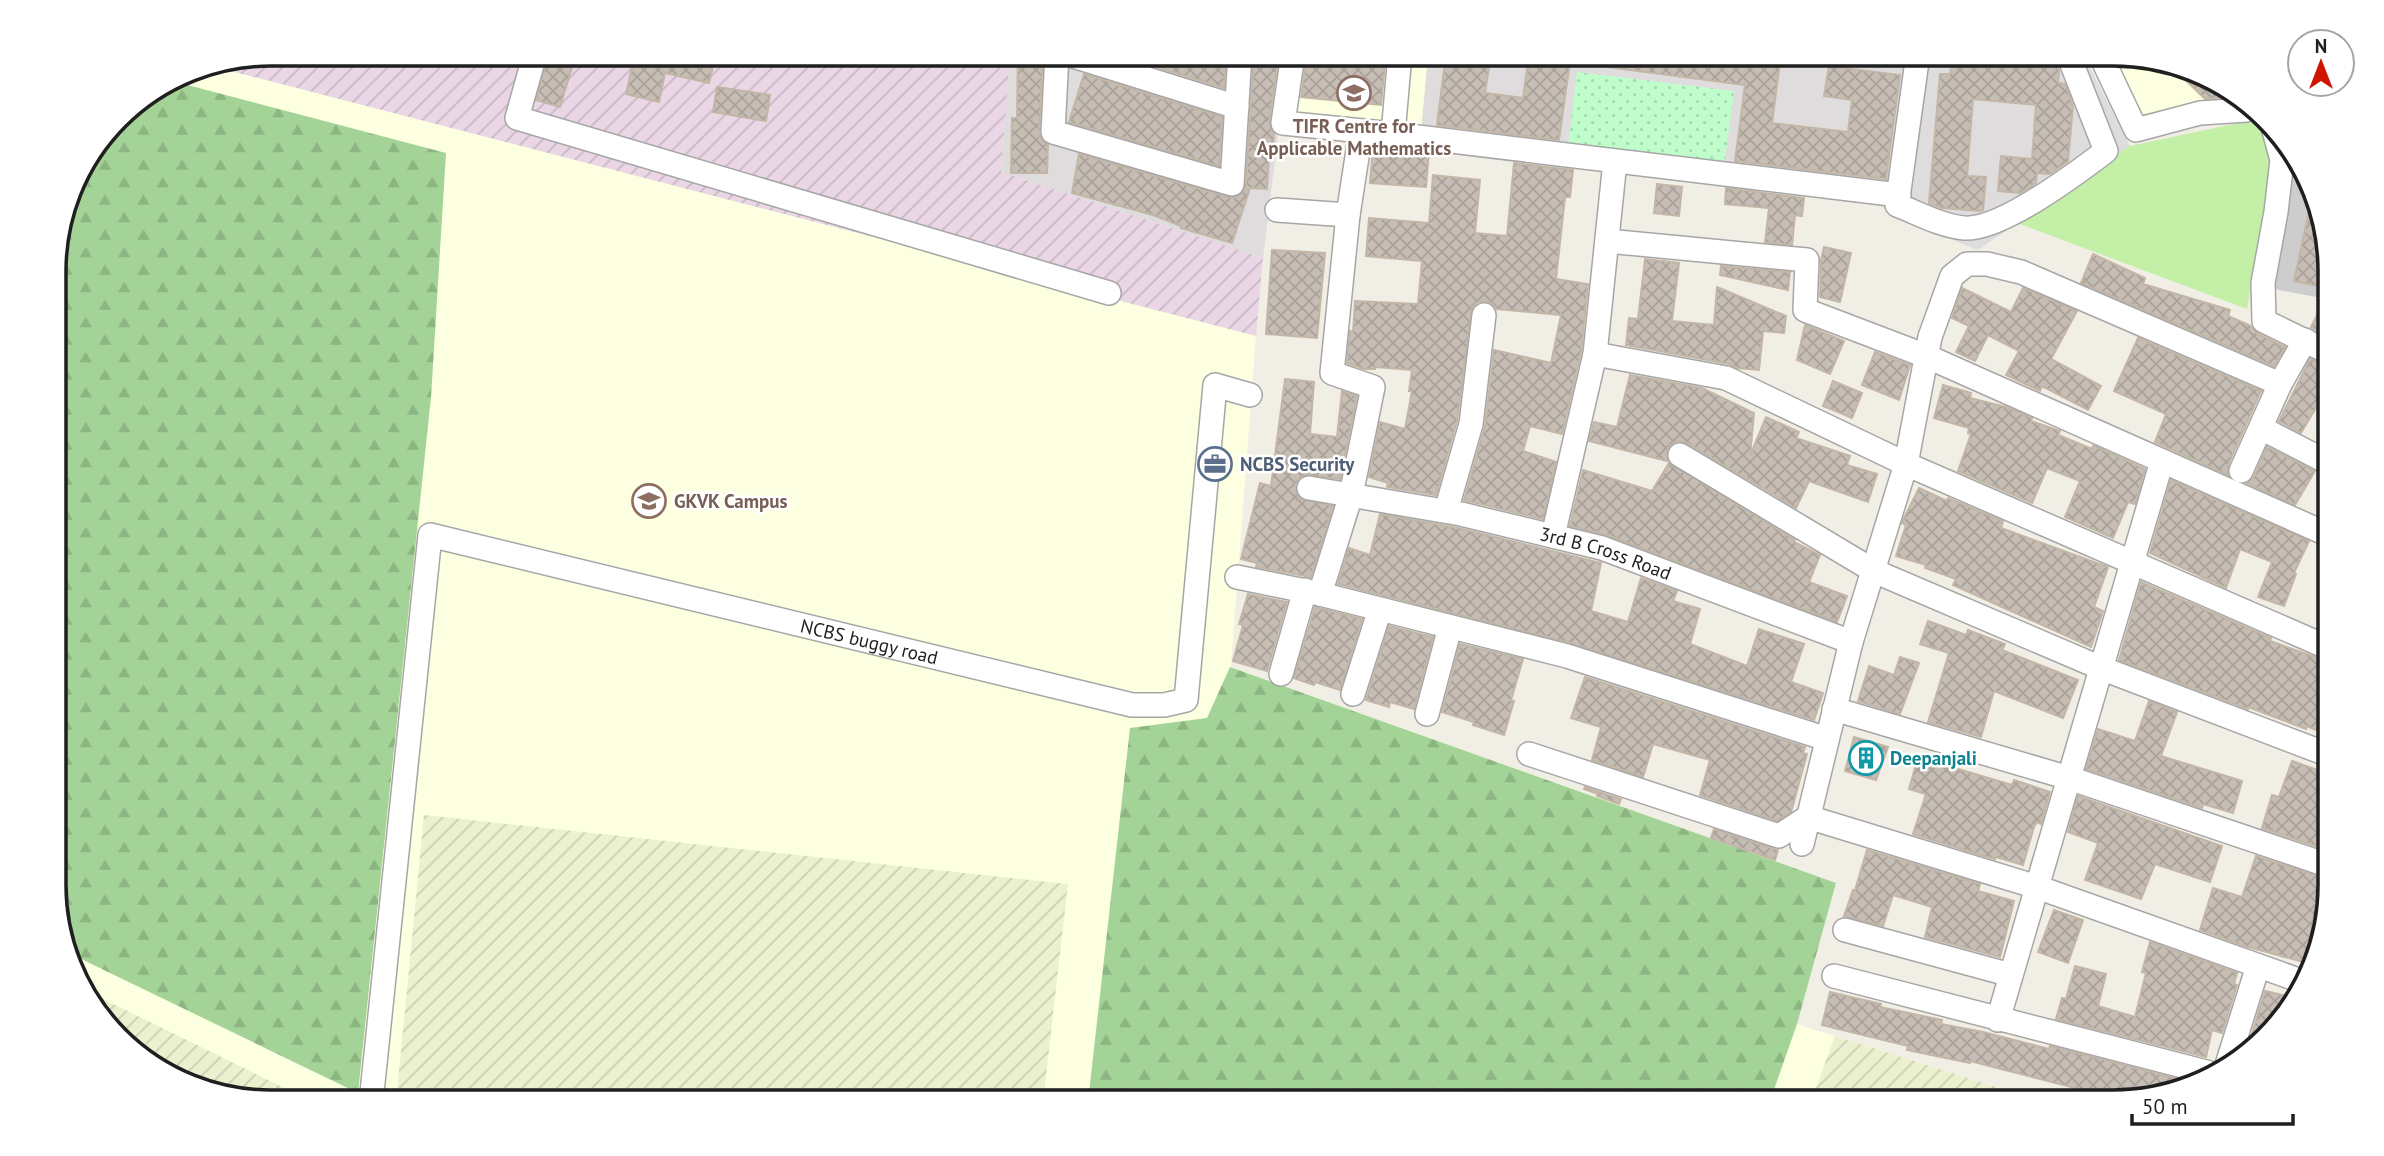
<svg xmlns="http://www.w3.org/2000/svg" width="2384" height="1156" font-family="'PT Sans',sans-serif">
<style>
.residential{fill:#dedcdc}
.industrial{fill:url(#industrial-furrows)}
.education{fill:#fcffe0}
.religious{fill:#cdcdcd}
.farmland{fill:url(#farmland-furrows)}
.grass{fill:#c4efa7}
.forest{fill:url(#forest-firs)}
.park{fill:url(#park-dots)}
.building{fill:url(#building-cross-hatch);stroke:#c4b6a6;stroke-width:2}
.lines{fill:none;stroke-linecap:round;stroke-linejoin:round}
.minor-casing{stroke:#a6a6a6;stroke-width:26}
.minor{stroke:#fff;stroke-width:23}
.labels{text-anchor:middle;stroke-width:5;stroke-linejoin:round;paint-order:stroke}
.education-label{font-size:19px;font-weight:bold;fill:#785e54;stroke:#fff}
.service-label{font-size:19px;font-weight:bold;fill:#4e5e75;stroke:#fff;text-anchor:start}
.street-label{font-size:19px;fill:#1f1f1f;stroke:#fff}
.culture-label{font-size:19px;font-weight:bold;fill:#0d838f;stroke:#fff;text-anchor:start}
.rim{fill:none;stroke:#1f1f1f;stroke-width:3.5}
</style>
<defs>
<pattern id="industrial-furrows" width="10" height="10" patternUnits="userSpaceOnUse" patternTransform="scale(1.75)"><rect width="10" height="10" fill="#ead6e5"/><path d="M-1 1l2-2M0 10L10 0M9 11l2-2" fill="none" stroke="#c8b7c4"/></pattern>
<pattern id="farmland-furrows" width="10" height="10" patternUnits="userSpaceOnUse" patternTransform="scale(1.75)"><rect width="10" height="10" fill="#ebf1cf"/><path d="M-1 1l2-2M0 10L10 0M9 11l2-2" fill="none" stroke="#c9ceb1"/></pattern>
<pattern id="forest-firs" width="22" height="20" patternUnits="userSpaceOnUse" patternTransform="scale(1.75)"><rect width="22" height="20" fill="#a3d397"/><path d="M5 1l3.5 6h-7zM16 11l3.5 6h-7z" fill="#8cb582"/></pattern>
<pattern id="park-dots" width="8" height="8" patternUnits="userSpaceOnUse" patternTransform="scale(1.75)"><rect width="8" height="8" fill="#bffeca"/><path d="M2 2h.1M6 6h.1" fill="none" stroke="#a4d9ad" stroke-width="1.8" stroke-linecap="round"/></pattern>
<pattern id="building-cross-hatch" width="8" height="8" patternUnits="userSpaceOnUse" patternTransform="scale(1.75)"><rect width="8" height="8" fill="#c6bdb4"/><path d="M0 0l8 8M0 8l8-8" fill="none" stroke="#aaa29a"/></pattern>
</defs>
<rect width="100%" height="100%" fill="#f1eee5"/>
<!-- residential -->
<g class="residential">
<polygon points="1010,54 1288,54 1263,258 1001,172"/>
<polygon points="1428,54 2083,54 2130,146 1978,250 1892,216 1873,196 1420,142"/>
</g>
<!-- industrial -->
<polygon class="industrial" points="271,54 1010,54 1001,172 1263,258 1256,336 211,66"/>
<!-- education -->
<g class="education">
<polygon points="1288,54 1428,54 1420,142 1278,131"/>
<polygon points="2109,54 2196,71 2239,104 2137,114"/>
<polygon points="211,66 1256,336 1231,667 1836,883 1797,1024 2041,1101 271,1102 188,1085 99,1017 56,914 55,257 76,176 128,108 188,71"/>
</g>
<!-- religious -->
<polygon class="religious" points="2294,160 2328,243 2327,299 2274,289"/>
<!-- farmland -->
<g class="farmland">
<polygon points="424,815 1068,884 1043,1102 396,1102"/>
<polygon points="89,992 313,1102 271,1102 188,1085 99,1017"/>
<polygon points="1835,1036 2041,1101 1811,1101"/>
</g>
<!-- grass -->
<polygon class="grass" points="2243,122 2265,125 2272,161 2247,309 2017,223 2130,146"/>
<!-- forest -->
<g class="forest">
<polygon points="172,81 446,153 431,397 358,1093 73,955 56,914 55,257 76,176 128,108"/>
<polygon points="1230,667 1836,883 1797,1024 1770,1101 1088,1102 1130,728 1207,718"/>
</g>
<!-- park -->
<polygon class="park" points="1577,72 1734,91 1724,166 1568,146"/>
<!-- building -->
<g class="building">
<polygon points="549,54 576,54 560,107 536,100"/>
<polygon points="635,54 716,54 709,83 665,73 659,102 626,94"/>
<polygon points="1018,54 1043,54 1039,131 1040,138 1048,145 1047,173 1011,173 1012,118 1017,118"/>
<polygon points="1115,54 1226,54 1224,88"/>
<polygon points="1254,54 1279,54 1269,121 1274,133 1273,156 1269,155 1267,189 1250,188 1232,243 1181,228 1181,226 1153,215 1072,193 1079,154 1228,197 1236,197 1242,193 1246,185"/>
<polygon points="1307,54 1386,54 1381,105 1301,97"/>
<polygon points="1446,54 1491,54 1485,93 1523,98 1529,54 1571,54 1559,140 1437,125"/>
<polygon points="1592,54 1781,54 1772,123 1848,132 1852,100 1824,96 1829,66 1900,75 1886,179 1735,161 1745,85 1591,65"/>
<polygon points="1964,54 2056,63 2059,71 2058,83 2065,84 2073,106 2068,161 2050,174 2037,173 2036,183 2020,193 1998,191 2001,156 2032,159 2036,105 1973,99 1967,176 1986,177 1983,210 1980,211 1941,208 1929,203 1940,74 1950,74 1952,62 1963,63"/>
<polygon points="2176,67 2196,71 2227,95 2224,97 2205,99 2174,69"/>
<polygon points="1084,74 1222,117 1219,166 1069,122"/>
<polygon points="717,87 770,95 766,121 713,112"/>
<polygon points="1373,146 1429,152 1426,187 1370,183"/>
<polygon points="1514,163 1573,170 1570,197 1565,197 1556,279 1588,284 1581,352 1562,434 1530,426 1523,451 1556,462 1543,519 1464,500 1485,426 1494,350 1551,363 1561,315 1497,309 1492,303 1485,301 1478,302 1472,307 1457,421 1436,495 1387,487 1388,483 1369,477 1380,422 1405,429 1412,391 1409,391 1412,370 1375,367 1375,369 1364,369 1347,363 1350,331 1353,332 1355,301 1418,304 1422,261 1366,256 1369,218 1429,223 1433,175 1480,180 1475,233 1507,236"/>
<polygon points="1657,184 1682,187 1679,216 1654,213"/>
<polygon points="1726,188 1804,198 1802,216 1795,215 1792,245 1765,242 1769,208 1725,204"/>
<polygon points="2311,202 2328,243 2328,288 2294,281"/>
<polygon points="1824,247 1851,253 1840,302 1820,297 1821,260"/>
<polygon points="1272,250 1325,253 1317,338 1266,334"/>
<polygon points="2093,254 2145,278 2143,284 2230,310 2228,316 2251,326 2258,334 2285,347 2274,366 2081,283"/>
<polygon points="1645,259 1679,263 1672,321 1714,325 1717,287 1786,316 1784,333 1763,331 1759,370 1737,368 1729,364 1626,345 1629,318 1638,319"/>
<polygon points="1721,266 1790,272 1788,290 1720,275"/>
<polygon points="1962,288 2011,312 2023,288 2077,311 2051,359 2101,386 2088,410 2042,386 2040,391 2006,375 2019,351 1988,335 1975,361 1956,352 1969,326 1952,318"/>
<polygon points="2328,293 2328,337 2311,327"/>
<polygon points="1805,325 1844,341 1830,374 1797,360"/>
<polygon points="2138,338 2261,391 2228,465 2228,475 2155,442 2166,414 2114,391"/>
<polygon points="1875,352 1910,365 1899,400 1862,385"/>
<polygon points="2310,359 2328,366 2328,406 2320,401 2301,433 2279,421"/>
<polygon points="1630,375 1702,388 1754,413 1750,456 1766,417 1799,432 1796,438 1850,456 1847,465 1877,474 1868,502 1809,481 1796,508 1687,443 1680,441 1673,443 1668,448 1667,461 1589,441 1594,422 1617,427"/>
<polygon points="1285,379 1314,382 1310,434 1337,437 1342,391 1357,396 1340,479 1305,475 1299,479 1295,485 1296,492 1301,499 1333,506 1311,577 1256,567 1257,563 1241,559 1260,483 1271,486"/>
<polygon points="1833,381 1862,393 1852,418 1823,406"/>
<polygon points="1943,385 1971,393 1970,398 2006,407 2032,418 2031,421 2060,431 2058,435 2092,449 2093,446 2095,446 2145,469 2135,504 2128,502 2113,538 2065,517 2080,481 2047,468 2032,503 1958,471 1971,434 1968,433 1969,428 1934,418"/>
<polygon points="2267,447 2315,471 2295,505 2247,483 2254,477"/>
<polygon points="1669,463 1795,540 1794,542 1820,555 1809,582 1847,596 1837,622 1607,535 1570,526 1583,470 1652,491"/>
<polygon points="2171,480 2309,541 2294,573 2296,574 2284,606 2258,597 2272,562 2240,549 2226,588 2150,553"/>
<polygon points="1919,488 1947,501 1948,498 2003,521 2001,528 2108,567 2094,607 2103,611 2091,647 1953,585 1956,579 1925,568 1926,565 1896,556 1906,525 1902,523 1904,518"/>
<polygon points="1380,514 1458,528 1601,563 1591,611 1628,622 1641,578 1677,591 1673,601 1700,609 1690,644 1747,666 1759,629 1804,644 1791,682 1823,693 1814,720 1571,643 1338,584 1349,548 1370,555"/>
<polygon points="2141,582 2271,638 2270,641 2329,662 2329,736 2307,726 2306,729 2248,707 2248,709 2119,660"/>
<polygon points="1248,594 1287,602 1267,671 1233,661 1243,625 1239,624"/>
<polygon points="1315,607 1362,619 1340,690 1315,682 1314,685 1294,678"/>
<polygon points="1928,621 1966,635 1968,630 2005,644 2002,650 2078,680 2063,718 1994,691 1981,737 1928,722 1949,653 1920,644"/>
<polygon points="1389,626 1433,637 1414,709 1390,702 1389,707 1366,700"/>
<polygon points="1460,644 1523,659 1511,700 1514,701 1504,735 1473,725 1474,722 1442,712"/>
<polygon points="1900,657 1919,663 1900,714 1858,701 1869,666 1894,675"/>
<polygon points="1585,677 1805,747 1803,753 1807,754 1791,812 1777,821 1700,795 1710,760 1653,744 1643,777 1592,760 1601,727 1571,718"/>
<polygon points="2149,701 2177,712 2161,756 2242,781 2233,813 2203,804 2202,808 2086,769 2098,729 2135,741"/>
<polygon points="1854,737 1888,747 1876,780 1845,771"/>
<polygon points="1918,757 2012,785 2014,780 2050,792 2041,824 2037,822 2034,827 2023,865 1996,857 1995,859 1987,857 1913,834 1926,794 1909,789"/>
<polygon points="2292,761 2329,774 2330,851 2262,828 2272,795 2279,797"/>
<polygon points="1585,787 1621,799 1619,804 1597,796 1598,794 1584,789"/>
<polygon points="2078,796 2222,846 2210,882 2155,864 2141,899 2085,880 2098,843 2068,832"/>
<polygon points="1714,829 1778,850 1775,860 1711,838"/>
<polygon points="1867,850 1980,884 1978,891 2014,901 2000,957 1925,937 1932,907 1893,895 1883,926 1844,916 1853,890 1855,890"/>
<polygon points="2256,856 2330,880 2314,965 2245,946 2200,930 2213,888 2242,897"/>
<polygon points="2054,910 2083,920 2068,963 2038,952"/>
<polygon points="2150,942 2237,973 2234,984 2237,985 2222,1033 2212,1030 2206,1057 2056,1019 2062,998 2066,999 2075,966 2106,974 2098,1006 2135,1017 2146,973 2142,972"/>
<polygon points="2265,991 2291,997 2289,1006 2276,1028 2259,1042 2250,1040"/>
<polygon points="1830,992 1881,1004 1880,1007 1942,1020 1941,1024 1983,1032 2049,1049 2050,1046 2186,1081 2125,1101 1970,1061 1970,1063 1907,1050 1908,1046 1822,1025"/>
</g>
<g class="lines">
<!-- minor casing -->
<g class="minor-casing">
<g id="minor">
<polyline points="535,54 517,118 1109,293"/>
<polyline points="1057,54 1053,132 1232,184 1240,54"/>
<polyline points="1067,54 1237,107"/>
<polyline points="1293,54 1283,123 1393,134 1400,54"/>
<path d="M 1918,54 L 1897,205 C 1918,213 1941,226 1964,228 C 2000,231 2077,173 2106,151 L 2068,54"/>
<polyline points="2100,54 2136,130 2200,113 2247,110"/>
<polyline points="2274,131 2282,160 2276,212 2263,283 2264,321 2328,352"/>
<polyline points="1393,134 1899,195"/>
<polyline points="1277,210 1348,215"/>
<polyline points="1607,241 1807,260 1805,310 1926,356 2329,535"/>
<polyline points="1595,354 1726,378 1906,464 2329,648"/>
<polyline points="2261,428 2329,463"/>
<polyline points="1680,455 1874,571 2101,668 2329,755"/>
<polyline points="2241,471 2280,384 2305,340"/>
<path id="s1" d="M 1309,488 L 1461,514 L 1602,548 L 1851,642"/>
<polyline points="1446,511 1471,424 1484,315"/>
<polyline points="1553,536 1595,354 1614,171"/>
<polyline points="1237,577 1320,594 1567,656 1827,739"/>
<polyline points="1320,594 1351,495 1373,387 1332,373 1348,215 1359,144"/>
<polyline points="1281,674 1305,590"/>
<polyline points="1353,694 1380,609"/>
<polyline points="1834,709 2069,778 2330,866"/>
<polyline points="1427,714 1450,627"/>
<polyline points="1529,754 1779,836 1808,817 2037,887 2304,982"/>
<polyline points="1802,844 1851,642 1906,464 1930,337 1952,276 1967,264 1987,264 2021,272 2280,384"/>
<polyline points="1845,930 2011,975"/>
<polyline points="1834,976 2210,1073"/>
<polyline points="1998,1020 2162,461"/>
<polyline points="2226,1068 2258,966"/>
<path id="s2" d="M 371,1102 L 430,535 L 1132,705 L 1164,705 L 1186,700 L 1215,385 L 1250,395"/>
</g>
</g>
<!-- minor -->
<use href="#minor" class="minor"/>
</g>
<!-- icons -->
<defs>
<g id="university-ring" transform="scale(1.75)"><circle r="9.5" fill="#fff" stroke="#8d6e63" stroke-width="1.5"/><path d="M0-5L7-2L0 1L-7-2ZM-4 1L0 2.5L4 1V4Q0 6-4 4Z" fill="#8d6e63"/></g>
<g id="office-ring" transform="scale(1.75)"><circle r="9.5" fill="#fff" stroke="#5c6f8a" stroke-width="1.5"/><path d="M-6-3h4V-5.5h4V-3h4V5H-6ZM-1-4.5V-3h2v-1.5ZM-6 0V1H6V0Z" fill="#5c6f8a"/></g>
<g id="building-ring" transform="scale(1.75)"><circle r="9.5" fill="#fff" stroke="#0f9aa8" stroke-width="1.5"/><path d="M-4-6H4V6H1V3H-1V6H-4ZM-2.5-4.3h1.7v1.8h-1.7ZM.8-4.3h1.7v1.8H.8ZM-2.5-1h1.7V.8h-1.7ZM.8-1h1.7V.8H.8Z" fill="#0f9aa8"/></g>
</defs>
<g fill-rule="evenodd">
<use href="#university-ring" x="1354" y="93"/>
<use href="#office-ring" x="1215" y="464"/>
<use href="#university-ring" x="649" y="501"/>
<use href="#building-ring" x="1866" y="758"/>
</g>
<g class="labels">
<!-- education labels -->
<g class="education-label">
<text x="1354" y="133">TIFR Centre for<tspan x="1354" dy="22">Applicable Mathematics</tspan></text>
<text x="674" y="508" text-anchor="start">GKVK Campus</text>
</g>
<!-- service labels -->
<g class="service-label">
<text x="1240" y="471">NCBS Security</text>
</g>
<!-- street labels -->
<g class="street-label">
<text dy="7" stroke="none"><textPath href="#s1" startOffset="304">3rd B Cross Road</textPath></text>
<text dy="7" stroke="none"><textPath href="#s2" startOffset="1022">NCBS buggy road</textPath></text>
</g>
<!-- culture labels -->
<g class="culture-label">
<text x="1890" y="765">Deepanjali</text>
</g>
</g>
<!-- crop -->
<path d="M0 0H2384V1156H0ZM271 66H2113A205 205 0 0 1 2318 271V885A205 205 0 0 1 2113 1090H271A205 205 0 0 1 66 885V271A205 205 0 0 1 271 66Z" fill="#fff" fill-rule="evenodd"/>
<path class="rim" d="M271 66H2113A205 205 0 0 1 2318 271V885A205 205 0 0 1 2113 1090H271A205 205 0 0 1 66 885V271A205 205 0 0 1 271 66Z"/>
<!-- north arrow -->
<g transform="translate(2321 63)"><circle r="33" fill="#ffffff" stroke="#a5a5a5" stroke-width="2"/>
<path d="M0-5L12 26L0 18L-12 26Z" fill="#cf1400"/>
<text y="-10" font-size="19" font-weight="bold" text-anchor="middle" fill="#1f1f1f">N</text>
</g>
<!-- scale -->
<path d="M2132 1114v10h161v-10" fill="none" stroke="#1f1f1f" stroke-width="3.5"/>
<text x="2142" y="1114" font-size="21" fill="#1f1f1f" stroke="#ffffff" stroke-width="5" paint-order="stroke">50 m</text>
</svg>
